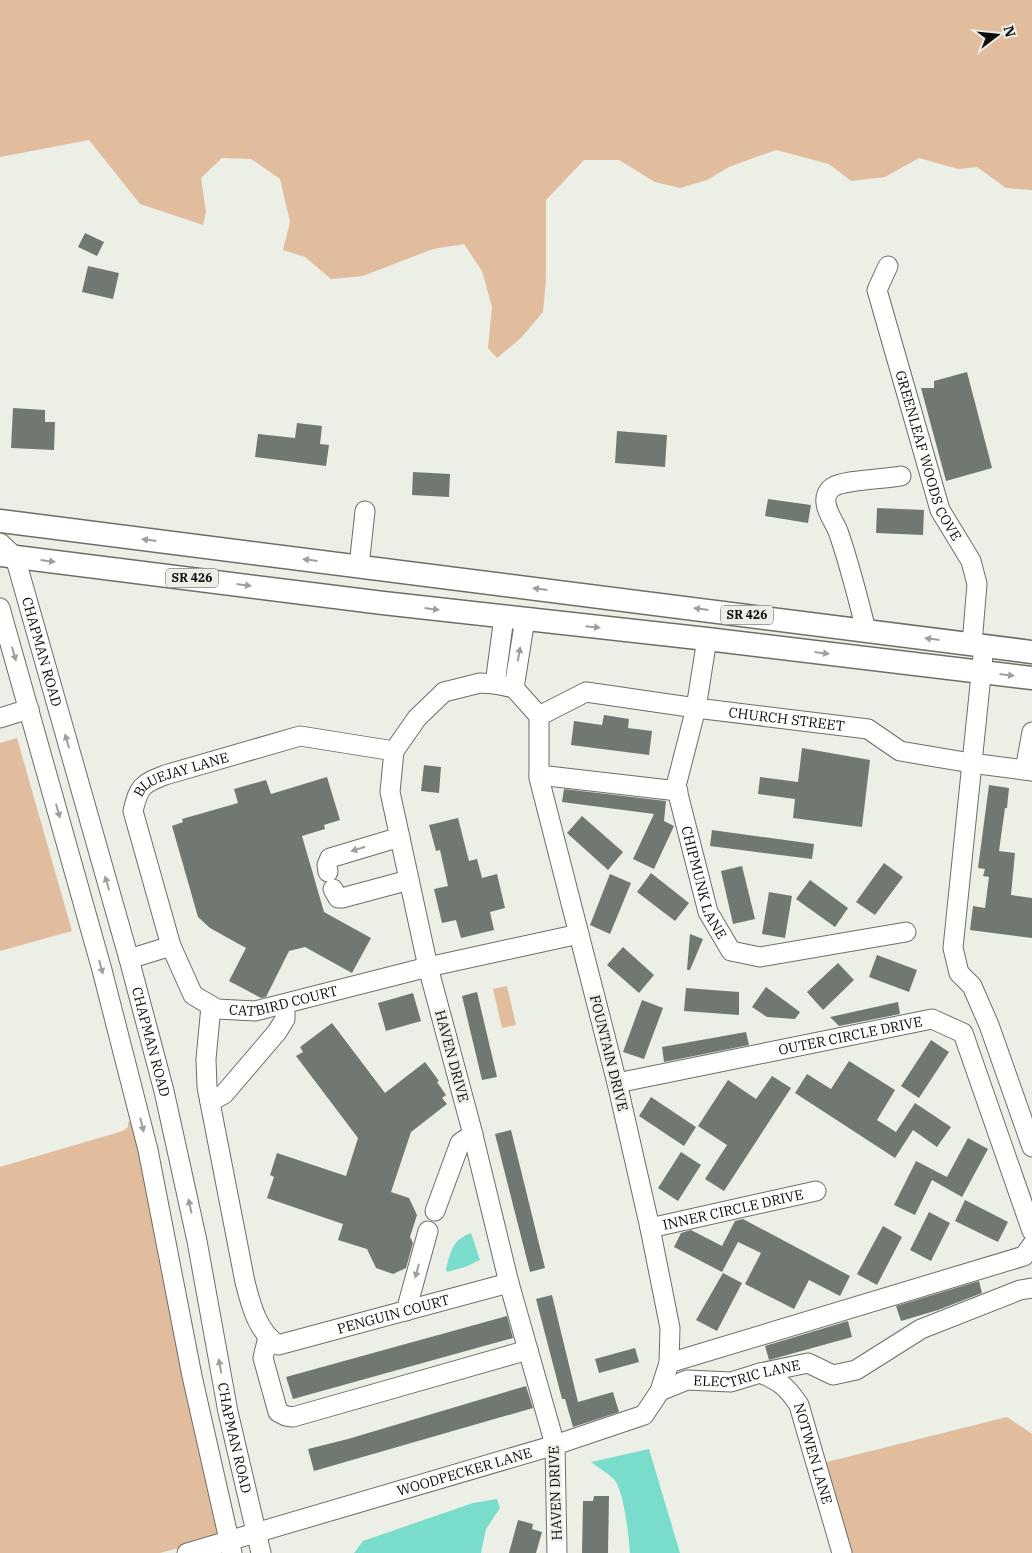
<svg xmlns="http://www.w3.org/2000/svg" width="1032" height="1553" font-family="'IBM Plex Serif',serif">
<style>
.green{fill:#e1bd9e}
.water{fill:#7addcb}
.building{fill:#717872}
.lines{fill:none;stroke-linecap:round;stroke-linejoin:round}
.minor-casing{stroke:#6c6f67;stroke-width:21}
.major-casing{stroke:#6c6f67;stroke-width:25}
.minor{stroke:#fff;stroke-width:19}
.major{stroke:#fff;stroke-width:22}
.oneway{fill:#9e9e9d}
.labels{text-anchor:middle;stroke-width:4.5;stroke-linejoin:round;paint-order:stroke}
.shield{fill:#ecefe6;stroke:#4f514c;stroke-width:1}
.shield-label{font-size:12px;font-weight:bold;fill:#0c0d0a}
.street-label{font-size:14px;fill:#0c0d0a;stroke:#ecefe6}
</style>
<rect width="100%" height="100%" fill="#ecefe6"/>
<!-- green -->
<g class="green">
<polygon points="0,0 1032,0 1032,190 1006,188 977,167 958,169 919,158 885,177 851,181 829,164 776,150 729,167 707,180 680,188 655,182 619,160 584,160 546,200 546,279 543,312 521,338 497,358 488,348 492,307 482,271 464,244 433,249 363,276 331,279 305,257 283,250 290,222 280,179 251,159 222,158 201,178 206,212 203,225 140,204 89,140 0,157"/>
<polygon points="17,738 72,931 0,951 0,743"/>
<polygon points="507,986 516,1025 502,1028 493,989"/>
<polygon points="132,1121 140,1152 220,1537 160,1553 0,1553 0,1167 123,1131 128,1127 128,1122"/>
<polygon points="1007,1417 1032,1434 1032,1553 846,1553 819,1464"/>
</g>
<!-- water -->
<g class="water">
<path d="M 471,1233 L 480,1260 L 465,1267 L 447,1272 L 446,1269 C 451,1251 452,1240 471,1233 Z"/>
<path d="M 649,1449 L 680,1553 L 630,1553 C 629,1537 624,1495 616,1482 C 613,1476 597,1467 591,1462 Z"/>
<polygon points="497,1499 500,1508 486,1529 481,1553 354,1553 363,1541 473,1503"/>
</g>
<!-- building -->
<g class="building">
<polygon points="85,233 104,242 97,256 78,247"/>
<polygon points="88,266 119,273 113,299 82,292"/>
<polygon points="967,372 992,468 946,481 921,388 934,388 934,381"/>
<polygon points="13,408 45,410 45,422 55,422 54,450 11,448"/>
<polygon points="297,423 322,426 320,444 329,445 326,466 255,457 258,434 295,438"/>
<polygon points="617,431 667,435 665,467 615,463"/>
<polygon points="413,472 450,474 449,497 412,495"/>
<polygon points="768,499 811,505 808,523 765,516"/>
<polygon points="877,508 924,510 923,535 876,533"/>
<polygon points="604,715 629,719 628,728 652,731 649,755 571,745 574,721 602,725"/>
<polygon points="802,748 870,760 862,827 793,818 795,799 758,794 760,777 798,782"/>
<polygon points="424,765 441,767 439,793 421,791"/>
<polygon points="327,777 340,820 324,825 325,829 302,836 324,912 371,938 352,973 305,947 289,951 266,997 261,998 229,981 246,948 210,928 198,917 172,826 183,822 182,819 238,803 234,789 266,780 271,794"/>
<polygon points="989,785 1009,788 1007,808 1005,808 999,851 1015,853 1011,895 1032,898 1032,938 970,930 973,906 985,908 989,877 983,876 985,869 978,868"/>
<polygon points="564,789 666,801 664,821 674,826 654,869 633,859 654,814 562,802"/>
<polygon points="582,816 623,852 608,870 567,833"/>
<polygon points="458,818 469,861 477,859 482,878 497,874 505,908 490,912 494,930 461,938 456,920 442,923 434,889 448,886 440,850 436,851 429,825"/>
<polygon points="712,830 814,844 812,859 710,846"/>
<polygon points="884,863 903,877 875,915 856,902"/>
<polygon points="742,866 755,919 733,924 721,871"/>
<polygon points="651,873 689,903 675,921 637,892"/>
<polygon points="610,874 631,883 610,934 590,925"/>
<polygon points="810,880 848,908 835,927 796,899"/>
<polygon points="769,892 792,896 785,938 762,934"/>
<polygon points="690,934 703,939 690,970 687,970"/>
<polygon points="623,947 654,975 639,993 607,965"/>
<polygon points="877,955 917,970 909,992 869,977"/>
<polygon points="838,963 854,980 823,1010 807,992"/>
<polygon points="766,987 800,1012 795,1019 767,1017 752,1007"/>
<polygon points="686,988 739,992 739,1015 684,1011"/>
<polygon points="477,992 497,1077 482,1080 462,996"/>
<polygon points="413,993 421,1021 386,1031 378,1003"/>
<polygon points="642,1000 663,1008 644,1059 623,1052"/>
<polygon points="898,1002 900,1014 839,1026 830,1017"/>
<polygon points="332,1023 385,1093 425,1062 439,1081 437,1082 446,1095 442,1098 447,1104 411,1132 391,1192 409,1198 417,1215 410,1237 413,1243 406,1268 393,1274 376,1268 367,1249 338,1240 343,1224 267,1198 274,1177 270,1175 277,1153 346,1176 358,1138 296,1056 303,1052 300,1047"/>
<polygon points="746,1032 749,1045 664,1062 662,1047"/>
<polygon points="931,1040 949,1052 919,1098 901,1086"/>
<polygon points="849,1061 895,1090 877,1120 896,1132 915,1103 951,1127 937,1147 913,1130 895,1158 795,1093 807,1074 831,1089"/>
<polygon points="772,1076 791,1088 724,1191 705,1179 727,1145 698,1126 728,1080 756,1099"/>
<polygon points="651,1097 696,1127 684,1146 639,1116"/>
<polygon points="511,1130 545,1268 530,1272 495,1134"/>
<polygon points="968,1138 988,1149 962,1197 932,1180 915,1215 894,1205 916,1161 947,1177"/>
<polygon points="681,1152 701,1165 678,1201 658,1188"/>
<polygon points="965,1200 1008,1222 998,1242 955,1221"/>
<polygon points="929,1212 950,1223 931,1261 910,1250"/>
<polygon points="743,1219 850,1276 840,1296 809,1280 794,1309 745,1284 761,1253 738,1242 722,1272 674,1247 681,1233 691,1230 722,1246 735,1221"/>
<polygon points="883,1226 902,1237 877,1285 857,1274"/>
<polygon points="723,1273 742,1283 717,1331 696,1320"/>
<polygon points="979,1281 982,1293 938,1310 901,1321 896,1306"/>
<polygon points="552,1295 578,1402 613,1392 619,1412 573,1427 565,1399 562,1399 536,1299"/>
<polygon points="507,1316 513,1338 293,1399 286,1377"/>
<polygon points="848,1321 852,1337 769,1360 765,1346"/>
<polygon points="635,1348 639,1362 599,1373 595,1359"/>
<polygon points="526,1386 533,1408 314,1471 308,1449 348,1439"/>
<polygon points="594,1496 609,1496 608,1553 582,1553 583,1501 593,1501"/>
<polygon points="518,1520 533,1524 532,1529 542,1532 536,1553 509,1553"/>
</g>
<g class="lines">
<!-- minor casing -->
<g class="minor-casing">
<g id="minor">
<path id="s1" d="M 888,266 L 877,290 L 940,510 L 971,561 L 977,584 L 972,644"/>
<path id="s2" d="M 0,543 L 15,557 L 129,959 L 164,1091 L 197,1241 L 228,1412 L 261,1553"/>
<polyline points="359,566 365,511"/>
<polyline points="0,608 102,970 148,1150 192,1376 232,1553"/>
<path d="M 866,630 C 858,598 850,566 839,534 C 836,524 827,514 826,503 C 825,496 828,490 833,487 C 844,480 885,479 901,476"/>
<path id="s3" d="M 707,639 L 696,708 L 676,786 L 708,912 L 731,951 L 760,957 L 906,932"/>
<polyline points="984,646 953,948 959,973 972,986 989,1025 1032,1147"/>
<polyline points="495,684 504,617"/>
<polyline points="514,688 525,619"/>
<polyline points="0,718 29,709"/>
<polyline points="1025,770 1032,732"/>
<polyline points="539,775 678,791"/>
<polyline points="328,872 327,865 330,858 400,837"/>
<polyline points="333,889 338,898 342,898 409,880"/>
<path id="s4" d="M 171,946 L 193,995 L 217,1009 L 255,1011 L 428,967 L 579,934"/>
<path id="s5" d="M 129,959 L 171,946 L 133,811 C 139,786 142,784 165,775 L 300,736 L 394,751"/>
<path id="s6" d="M 211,1006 L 206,1059 L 207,1087 L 245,1282 C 251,1305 257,1331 278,1345 L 509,1283"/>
<path id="s7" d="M 617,1083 L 932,1019 L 963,1033 L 1032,1231"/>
<polyline points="210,1102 224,1094 277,1032 285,1019 285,1004"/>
<polyline points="435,1211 460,1143 473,1134"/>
<path id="s8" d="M 650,1228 L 816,1191"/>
<polyline points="406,1311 428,1231"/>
<polyline points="268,1337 263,1358 278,1412 286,1416 293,1417 528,1350"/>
<polyline points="669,1363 1024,1256 1032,1245"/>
<path id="s9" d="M 760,1373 C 780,1381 787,1387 799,1405 L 842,1553"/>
<path id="s10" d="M 660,1391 L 687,1380 L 731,1382 L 760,1373 L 808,1363 L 833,1375 L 856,1370 L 921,1329 L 1020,1290 L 1032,1288"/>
<path id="s11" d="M 187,1553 L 555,1445 L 644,1415 L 660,1391 L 669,1363 L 670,1328 L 650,1228 L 617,1083 L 539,778 L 539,716"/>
<path id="s12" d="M 557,1553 L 555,1445 L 509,1283 L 471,1127 L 428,967 L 390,792 L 394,751 L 417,718 L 444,692 L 480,683 L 495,684 L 514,688 L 539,716 L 586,692 L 696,708 L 868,729 L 900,751 L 971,763 L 1032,771"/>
</g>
</g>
<!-- major casing -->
<g class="major-casing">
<g id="major">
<polyline points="0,521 1032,652"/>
<polyline points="0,555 383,603 707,639 1032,678"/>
</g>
</g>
<!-- minor -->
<use href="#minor" class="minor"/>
<!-- major -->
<use href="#major" class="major"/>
</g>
<!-- one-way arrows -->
<defs><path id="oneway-solid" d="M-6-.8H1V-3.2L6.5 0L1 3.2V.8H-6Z" transform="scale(1.25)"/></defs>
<g class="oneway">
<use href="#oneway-solid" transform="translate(149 540) rotate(-173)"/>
<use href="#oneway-solid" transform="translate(310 560) rotate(-173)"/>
<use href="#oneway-solid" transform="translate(48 561) rotate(7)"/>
<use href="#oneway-solid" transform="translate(244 585) rotate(7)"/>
<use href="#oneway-solid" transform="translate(540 589) rotate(-173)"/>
<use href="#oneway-solid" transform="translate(432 609) rotate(7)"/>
<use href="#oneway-solid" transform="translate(701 609) rotate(-173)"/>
<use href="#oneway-solid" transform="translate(593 627) rotate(6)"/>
<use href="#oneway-solid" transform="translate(932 639) rotate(-173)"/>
<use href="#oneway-solid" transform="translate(822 653) rotate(7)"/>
<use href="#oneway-solid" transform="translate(14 654) rotate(74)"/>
<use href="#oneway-solid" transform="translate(519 654) rotate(-80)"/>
<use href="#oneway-solid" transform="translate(1007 675) rotate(7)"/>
<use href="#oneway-solid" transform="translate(67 741) rotate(-106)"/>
<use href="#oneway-solid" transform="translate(58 811) rotate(74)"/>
<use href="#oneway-solid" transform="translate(358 849) rotate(163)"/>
<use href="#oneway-solid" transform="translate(107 883) rotate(-106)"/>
<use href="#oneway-solid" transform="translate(101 967) rotate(75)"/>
<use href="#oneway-solid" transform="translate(142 1125) rotate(76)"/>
<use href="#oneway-solid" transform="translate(190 1206) rotate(-102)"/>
<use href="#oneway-solid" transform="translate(417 1271) rotate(105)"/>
<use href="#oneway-solid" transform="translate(220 1366) rotate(-100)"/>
</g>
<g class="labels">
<!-- shield labels -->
<g class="shield">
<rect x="166" y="568.5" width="52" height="19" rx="4"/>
<rect x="721" y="605.5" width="52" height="19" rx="4"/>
</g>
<g class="shield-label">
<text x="192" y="582">SR 426</text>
<text x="747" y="619">SR 426</text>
</g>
<!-- street labels -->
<g class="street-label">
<text dy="5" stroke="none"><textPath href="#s1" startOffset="200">GREENLEAF WOODS COVE</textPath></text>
<text dy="5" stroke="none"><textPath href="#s2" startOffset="119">CHAPMAN ROAD</textPath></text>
<text dy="5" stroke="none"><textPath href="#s12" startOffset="1265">CHURCH STREET</textPath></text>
<text dy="5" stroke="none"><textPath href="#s5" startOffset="251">BLUEJAY LANE</textPath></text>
<text dy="5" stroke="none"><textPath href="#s3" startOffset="251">CHIPMUNK LANE</textPath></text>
<text dy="5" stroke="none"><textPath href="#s4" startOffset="149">CATBIRD COURT</textPath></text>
<text dy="5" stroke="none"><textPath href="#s7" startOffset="238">OUTER CIRCLE DRIVE</textPath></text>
<text dy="5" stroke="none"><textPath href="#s2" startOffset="524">CHAPMAN ROAD</textPath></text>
<text transform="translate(609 1053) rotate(76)" y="5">FOUNTAIN DRIVE</text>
<text transform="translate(452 1056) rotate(75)" y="5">HAVEN DRIVE</text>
<text dy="5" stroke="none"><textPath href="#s8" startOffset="85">INNER CIRCLE DRIVE</textPath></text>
<text dy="5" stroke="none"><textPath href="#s6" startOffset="472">PENGUIN COURT</textPath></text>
<text dy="5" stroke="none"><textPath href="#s10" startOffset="90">ELECTRIC LANE</textPath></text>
<text dy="5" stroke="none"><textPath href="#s2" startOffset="929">CHAPMAN ROAD</textPath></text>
<text dy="5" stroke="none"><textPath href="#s9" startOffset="102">NOTWEN LANE</textPath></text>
<text dy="5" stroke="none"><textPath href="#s11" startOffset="289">WOODPECKER LANE</textPath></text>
<text transform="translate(555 1493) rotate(-92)" y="5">HAVEN DRIVE</text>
</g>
</g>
<!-- north arrow -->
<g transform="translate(997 35) rotate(74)" stroke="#ecefe6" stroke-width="4" paint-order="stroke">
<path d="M0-4L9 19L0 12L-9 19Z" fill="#0c0d0a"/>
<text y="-8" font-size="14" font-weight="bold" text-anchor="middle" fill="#0c0d0a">N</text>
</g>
</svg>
